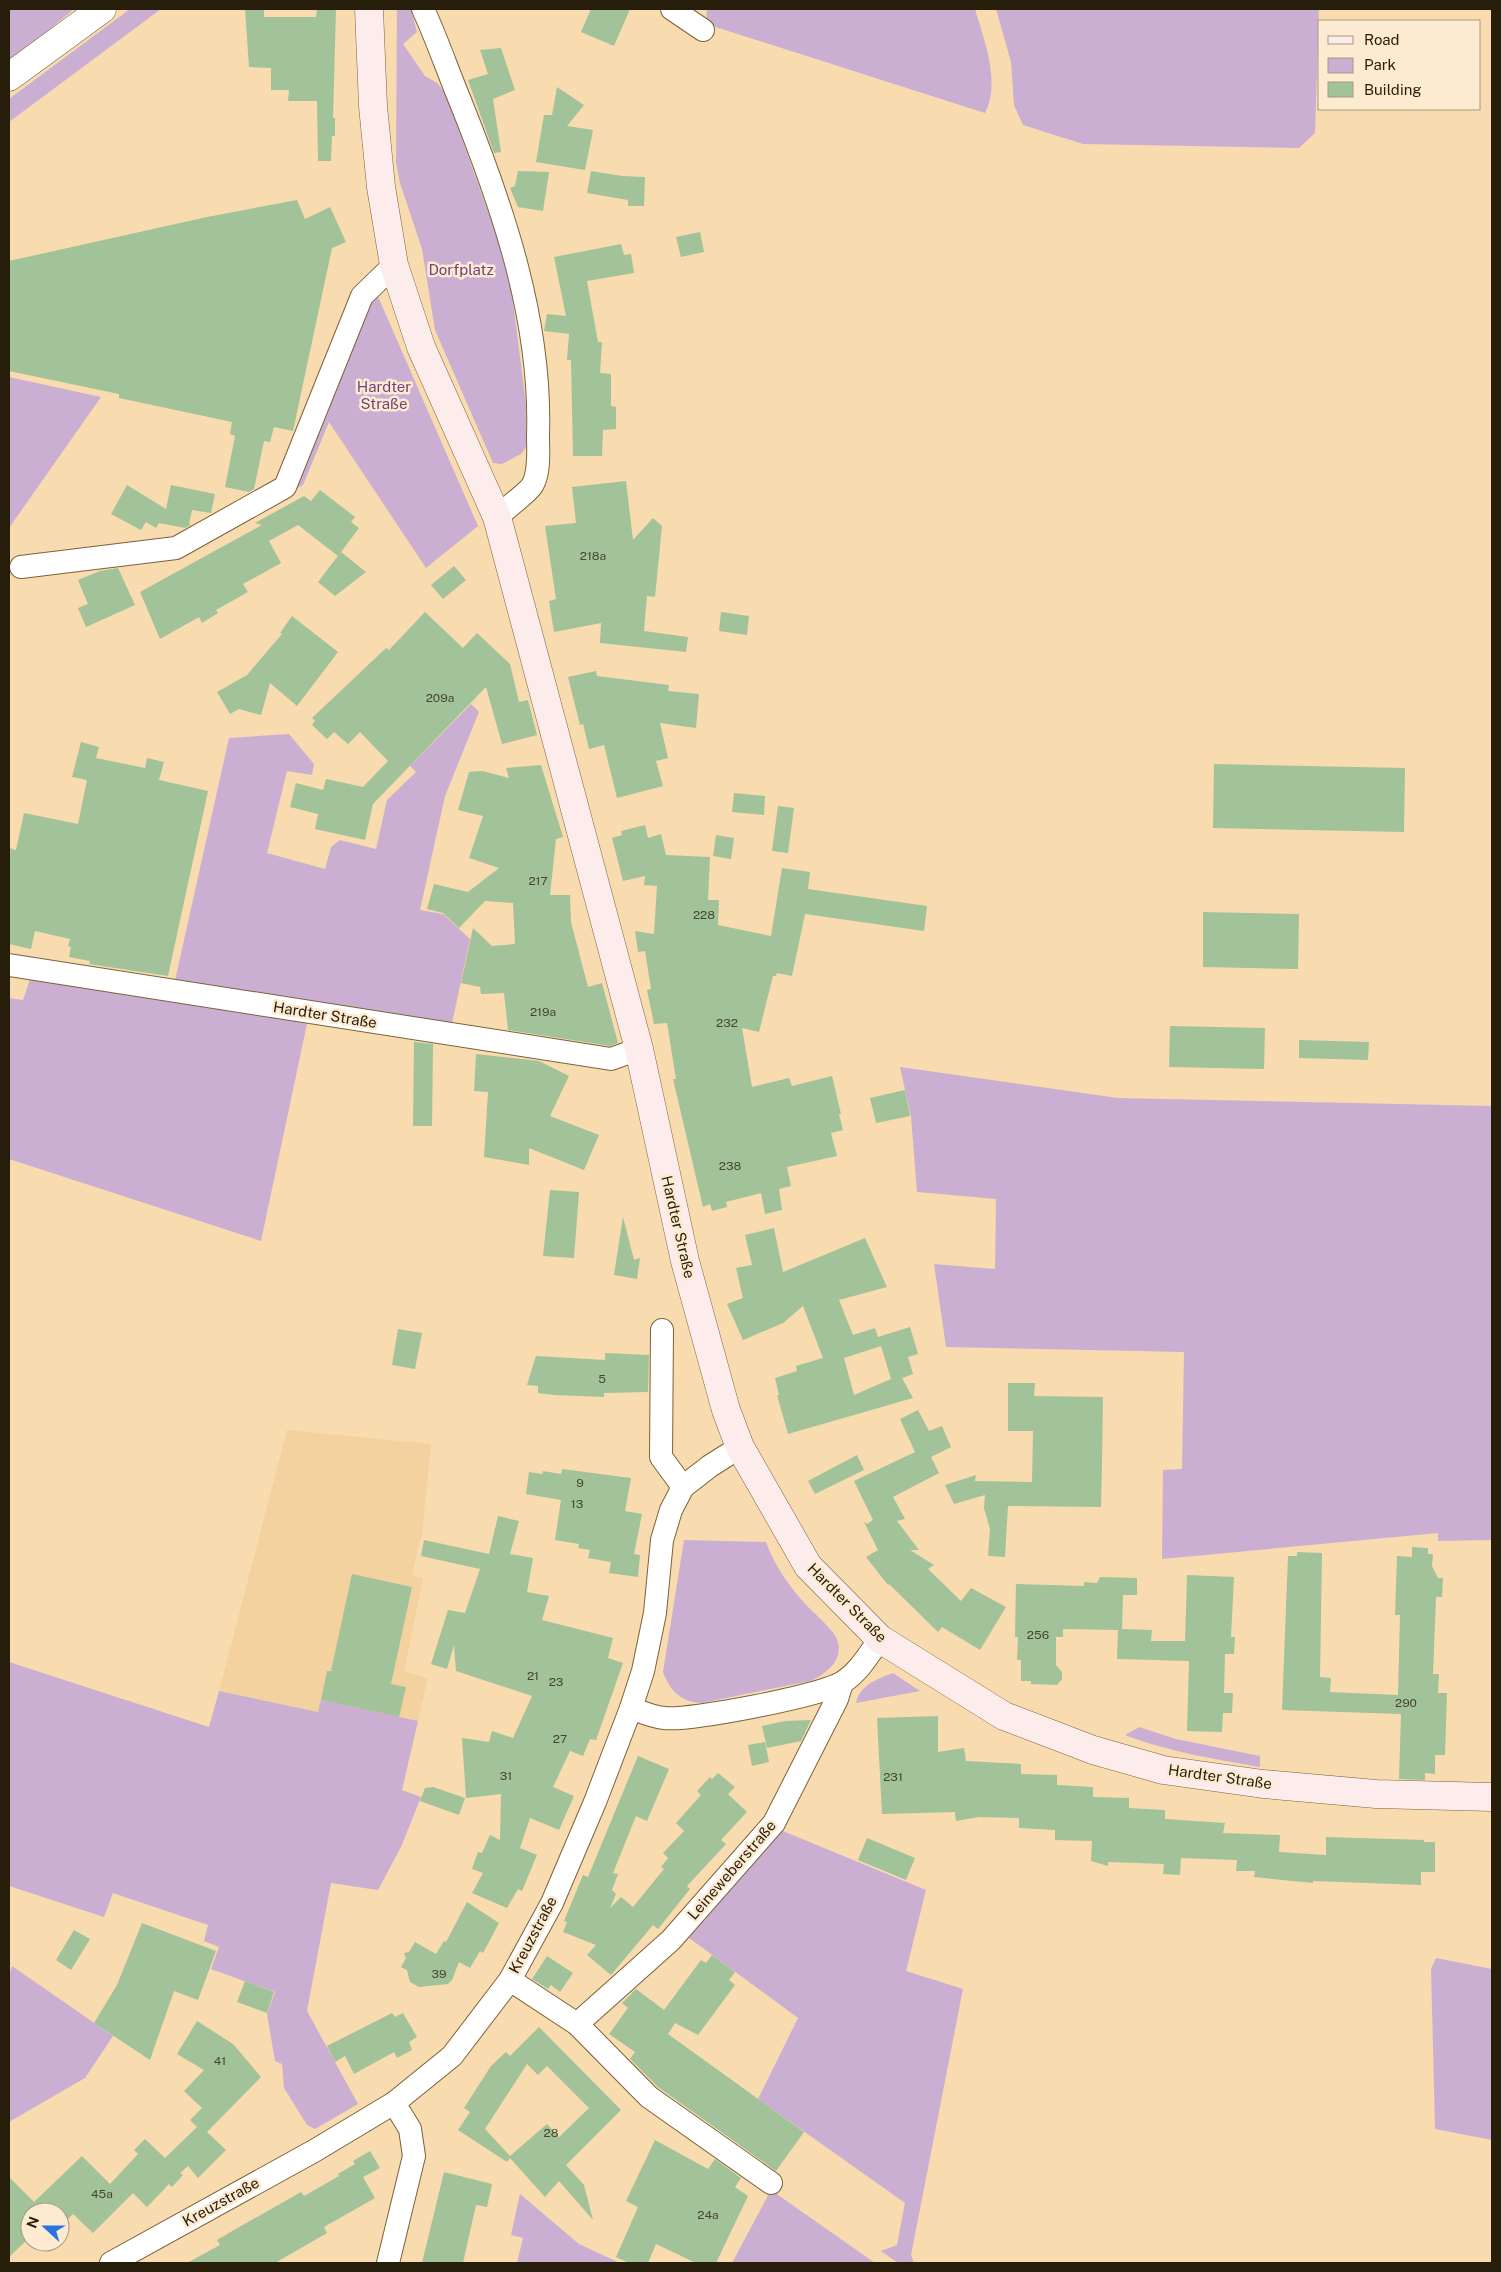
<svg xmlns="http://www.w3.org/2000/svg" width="1501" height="2272" font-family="'Public Sans',sans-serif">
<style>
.built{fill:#f3d29f}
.green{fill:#cbafd3}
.building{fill:#a2c299;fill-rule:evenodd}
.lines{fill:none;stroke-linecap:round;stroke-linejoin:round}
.minor-casing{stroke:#7c6239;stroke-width:24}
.tertiary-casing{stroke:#7c6239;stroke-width:29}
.secondary-casing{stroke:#7c6239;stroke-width:29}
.minor{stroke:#fff;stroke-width:22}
.tertiary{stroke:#fff;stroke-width:28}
.secondary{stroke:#fdecec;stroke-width:28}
.labels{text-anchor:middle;stroke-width:5;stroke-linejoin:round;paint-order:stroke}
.number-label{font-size:12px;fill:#46462e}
.park-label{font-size:15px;fill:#713f7f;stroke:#fcebd0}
.street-label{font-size:15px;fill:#271d0b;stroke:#fcebd0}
</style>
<rect width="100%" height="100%" fill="#f8dbaf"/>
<!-- built -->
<polygon class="built" points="287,1430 431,1444 422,1533 412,1575 423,1578 404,1671 428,1678 418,1721 322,1700 318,1712 219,1691"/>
<!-- green -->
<g class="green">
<polygon points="9,9 74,9 9,63"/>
<polygon points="130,9 161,9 9,122 9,99"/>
<polygon points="397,9 411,9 417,32 403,44 425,76 437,83 446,94 497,237 512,294 526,404 526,447 521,454 502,464 493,463 435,330 422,249 400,183 396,162"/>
<path d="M 707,9 L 975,9 C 984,40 1001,82 985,113 L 706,24 Z"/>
<polygon points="996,9 1319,9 1315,133 1299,148 1083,144 1023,125 1014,105 1011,62"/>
<polygon points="376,292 478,526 426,568 329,422 303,485 290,492 365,304"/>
<polygon points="9,377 101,397 9,528"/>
<polygon points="471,704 479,712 445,796 420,910 443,914 470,939 451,1028 174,985 229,738 289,734 314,764 312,775 287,771 267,853 325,869 331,847 340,840 376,849 387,800 416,772 410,766"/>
<polygon points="31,976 308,1019 261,1241 9,1159 9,998 23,1000"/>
<polygon points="900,1067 1118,1098 1492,1106 1492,1540 1438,1541 1438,1533 1162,1559 1163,1470 1182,1469 1184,1352 946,1347 934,1264 995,1269 996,1199 917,1192 911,1117"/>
<path d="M 684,1540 L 766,1542 C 774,1565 791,1589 807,1606 C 815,1614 832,1629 836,1637 C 846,1658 827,1674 810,1681 L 702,1703 C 681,1702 670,1691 663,1672 Z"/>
<polygon points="9,1662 209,1727 219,1691 318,1712 321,1700 418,1721 402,1790 421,1797 401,1847 378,1890 331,1883 307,2011 358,2104 315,2129 307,2125 284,2088 282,2064 275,2061 267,2014 275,1992 211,1969 219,1947 204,1941 208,1925 113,1893 104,1917 9,1886"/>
<path d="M 893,1673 L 920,1691 L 856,1703 C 860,1685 877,1679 893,1673 Z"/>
<path d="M 1139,1727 L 1176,1739 L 1260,1756 L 1260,1767 C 1214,1759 1169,1752 1125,1735 Z"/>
<polygon points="778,1829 926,1890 906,1971 963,1989 911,2255 914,2263 898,2263 881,2251 897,2245 905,2203 758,2099 798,2018 685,1935"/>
<polygon points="1436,1958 1492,1969 1492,2140 1435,2129 1431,1969"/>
<polygon points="12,1966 113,2036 85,2078 9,2122 9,1976"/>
<polygon points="771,2190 875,2263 732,2263"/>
<polygon points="520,2194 579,2244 620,2263 517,2263 523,2238 511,2235"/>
</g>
<!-- building -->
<g class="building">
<polygon points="245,9 264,9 264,17 316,17 317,9 336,9 333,118 335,118 335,136 332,136 331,161 318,161 317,101 288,101 289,90 271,90 271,68 249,67"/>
<polygon points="591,9 630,9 614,46 581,32"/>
<polygon points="501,48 515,90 493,99 501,152 494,153 468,80 488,74 480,50"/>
<polygon points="557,87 584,105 567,126 593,130 585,170 536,162 544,115 552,115"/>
<polygon points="518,171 549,172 543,211 518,207 510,188 515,186"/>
<polygon points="591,171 622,176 645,177 644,206 628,206 628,200 587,193"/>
<polygon points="297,200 305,219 330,207 346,242 332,248 293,431 274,427 270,442 264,441 254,489 249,492 225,487 235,436 230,434 232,422 119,398 119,394 9,371 9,261 207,217"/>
<polygon points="700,232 704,252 681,257 676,237"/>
<polygon points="621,244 624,255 631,254 634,273 587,281 598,342 602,342 600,373 611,374 611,406 616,407 616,429 603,430 602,456 573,456 571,360 567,360 569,334 544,331 547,314 566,316 554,257"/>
<polygon points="626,481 633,540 653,518 662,526 655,597 647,596 644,631 688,637 686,652 600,643 601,623 554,632 549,601 556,599 545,526 576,523 572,487"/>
<polygon points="127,485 166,509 171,485 215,494 211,513 192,510 189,524 191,525 185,528 159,523 156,528 146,522 141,530 111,514"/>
<polygon points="320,490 355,517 351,522 359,528 338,556 298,525 269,541 281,563 243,584 248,592 216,610 218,613 202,623 199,617 160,639 140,592 262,525 255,523 304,496 311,501"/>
<polygon points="341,552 366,572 335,596 318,582"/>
<polygon points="454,566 466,580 443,599 431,585"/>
<polygon points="118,568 135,605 86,627 78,608 88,604 78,580 100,571"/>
<polygon points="425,612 463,648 477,633 510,664 519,702 528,700 537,735 502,744 486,687 373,804 365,840 315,829 318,814 290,807 296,783 323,790 326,779 363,787 388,761 360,732 348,744 334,732 327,739 312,725 315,721 312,718 386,648 389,650"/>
<polygon points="721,612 749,616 747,635 719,631"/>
<polygon points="292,616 338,652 297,706 270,683 261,715 239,709 230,714 217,692 247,675 282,634 280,633"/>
<polygon points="596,671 597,676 669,685 668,691 699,694 696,728 660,723 668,758 656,761 663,786 617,798 604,745 589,749 583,724 580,725 568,677"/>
<polygon points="81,742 99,747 96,758 145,768 147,758 164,762 159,780 208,791 168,976 89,964 90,961 69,957 71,947 68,946 70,939 35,931 31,949 9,944 9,848 16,850 24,813 78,824 87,780 72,777"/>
<polygon points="1214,764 1405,768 1404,832 1213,828"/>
<polygon points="541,765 563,837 556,839 550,895 570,895 571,922 588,987 602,983 618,1043 610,1046 508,1030 504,993 481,994 480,987 461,983 473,928 492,946 515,944 513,903 485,901 459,928 443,913 427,909 434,884 468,892 499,868 469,858 483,816 458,810 469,772 482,771 509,778 506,768"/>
<polygon points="734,793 765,796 764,815 732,812"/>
<polygon points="778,806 794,808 788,853 772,851"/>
<polygon points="645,825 648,838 661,834 666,855 710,857 708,900 719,900 718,925 771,936 782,868 810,872 808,889 927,906 924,931 805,914 792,976 777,973 776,976 773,976 759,1032 742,1028 752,1087 789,1078 792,1086 832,1076 841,1114 839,1114 843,1130 831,1133 837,1156 787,1167 791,1186 779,1189 782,1210 765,1214 761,1193 726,1202 727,1207 712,1211 710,1204 703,1207 673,1079 676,1079 667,1023 654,1024 647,990 651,989 645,951 638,952 635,931 654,934 657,886 644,885 645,876 623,881 612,838 622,835 621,831"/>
<polygon points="716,835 734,838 731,859 713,856"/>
<polygon points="1203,912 1299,914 1298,969 1203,967"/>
<polygon points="1170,1026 1265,1028 1264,1069 1169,1067"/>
<polygon points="1299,1040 1369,1042 1368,1060 1299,1058"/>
<polygon points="414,1042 433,1044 432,1126 413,1126"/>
<polygon points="476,1054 539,1061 569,1076 550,1116 599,1135 584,1170 529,1148 529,1165 484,1157 488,1092 474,1091"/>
<polygon points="905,1090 910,1116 876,1123 870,1098"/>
<polygon points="550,1190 579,1192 574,1258 543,1256"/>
<polygon points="623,1217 634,1260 640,1258 637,1279 614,1275"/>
<path d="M 774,1228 L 783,1272 L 865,1238 L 887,1287 L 839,1300 L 853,1335 L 875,1328 L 878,1337 L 910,1327 L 918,1354 L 908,1357 L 913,1374 L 902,1378 L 913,1398 L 788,1434 L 777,1395 L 779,1395 L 775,1378 L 797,1371 L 796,1366 L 823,1358 L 803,1306 L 783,1323 L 743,1340 L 727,1304 L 743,1298 L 736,1268 L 752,1265 L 745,1235 ZM 881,1346 L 891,1379 L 854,1395 L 844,1358 Z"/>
<polygon points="398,1329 422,1333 415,1369 392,1365"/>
<polygon points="605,1353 649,1355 648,1392 604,1393 604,1397 554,1395 538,1393 538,1386 527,1385 536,1356 605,1360"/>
<polygon points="1008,1383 1035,1383 1034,1396 1103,1397 1102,1464 1101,1507 1008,1506 1005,1557 988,1556 990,1529 984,1508 985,1495 954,1504 945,1485 976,1475 975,1481 1032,1482 1033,1431 1008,1431"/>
<polygon points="918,1410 929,1431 942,1426 951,1447 931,1457 939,1473 893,1497 905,1519 897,1521 919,1550 910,1550 934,1565 928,1569 961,1601 971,1588 1006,1607 980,1650 942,1627 938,1632 889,1584 888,1585 866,1557 878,1550 864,1522 867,1524 873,1520 854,1481 915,1452 900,1419"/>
<polygon points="857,1455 864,1470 815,1494 808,1481"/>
<polygon points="562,1469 631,1478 625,1511 642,1514 634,1554 640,1555 638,1577 609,1573 611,1562 588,1558 590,1550 578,1548 579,1544 555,1540 561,1500 526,1494 529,1472 542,1474 543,1471 561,1474"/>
<polygon points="498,1516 519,1521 510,1554 533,1558 527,1592 549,1596 542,1620 613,1638 608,1658 623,1663 596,1740 590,1739 583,1756 570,1751 553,1787 574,1796 559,1830 530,1818 520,1848 537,1855 522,1891 518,1889 507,1908 472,1893 483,1873 472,1869 478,1852 482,1853 490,1835 500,1840 501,1794 466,1798 462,1738 489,1742 492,1731 513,1738 532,1696 456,1671 454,1645 447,1669 431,1664 448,1610 465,1613 480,1569 421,1556 424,1540 489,1554"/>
<polygon points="1412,1547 1428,1548 1428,1554 1433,1554 1432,1566 1438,1578 1443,1578 1442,1597 1436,1597 1433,1674 1439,1674 1438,1693 1447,1693 1445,1755 1435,1755 1435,1774 1425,1773 1425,1780 1399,1779 1401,1714 1282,1710 1288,1556 1297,1556 1297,1552 1322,1553 1320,1677 1331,1678 1330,1692 1398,1695 1400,1615 1395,1615 1397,1556 1412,1557"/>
<polygon points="352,1574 412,1587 391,1684 406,1687 399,1717 321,1700 327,1671 331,1671"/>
<polygon points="1187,1575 1234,1577 1231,1637 1235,1637 1234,1654 1225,1654 1224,1693 1233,1693 1232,1713 1223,1713 1222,1732 1187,1731 1189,1661 1117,1659 1118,1630 1063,1629 1063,1637 1056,1637 1056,1665 1062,1672 1062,1679 1057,1685 1031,1684 1031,1681 1021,1681 1021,1660 1017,1660 1018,1637 1015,1637 1016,1584 1084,1586 1084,1582 1097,1583 1100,1577 1137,1578 1137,1595 1123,1595 1122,1629 1152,1630 1151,1641 1185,1641"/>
<polygon points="938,1716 938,1752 964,1748 966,1761 1021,1764 1021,1774 1057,1775 1057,1785 1093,1787 1093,1797 1129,1798 1129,1808 1165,1810 1165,1819 1225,1823 1223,1833 1280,1835 1279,1852 1326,1855 1326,1837 1424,1840 1424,1842 1435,1842 1435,1872 1421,1872 1421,1885 1313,1881 1313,1883 1254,1877 1255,1871 1236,1871 1237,1860 1181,1858 1180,1875 1163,1874 1164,1864 1108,1862 1108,1866 1091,1861 1092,1841 1055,1840 1055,1830 1019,1828 1019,1818 979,1817 956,1821 955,1812 882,1814 877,1718"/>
<polygon points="811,1720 801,1741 767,1748 762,1726 785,1721"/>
<polygon points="765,1742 769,1762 752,1766 748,1745"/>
<polygon points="638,1756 669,1769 647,1821 636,1816 613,1873 618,1874 612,1890 616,1894 610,1908 621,1897 633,1907 664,1869 661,1867 668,1858 663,1853 684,1831 676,1823 701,1795 697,1791 710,1777 712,1779 718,1773 735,1787 728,1794 747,1812 721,1840 726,1844 687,1886 690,1889 658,1929 653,1925 611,1975 587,1955 596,1945 563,1932 567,1922 564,1921 583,1875 588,1877"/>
<polygon points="433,1787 465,1798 459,1815 420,1801 425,1788"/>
<polygon points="867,1838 915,1858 906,1880 858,1860"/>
<polygon points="467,1902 499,1923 483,1953 480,1951 470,1968 459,1962 452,1980 448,1984 419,1987 410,1982 407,1970 401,1967 406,1958 404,1953 409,1952 415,1942 436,1954 444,1941 446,1942"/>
<polygon points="142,1923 216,1951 198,2000 174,1991 150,2060 94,2023 117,1985"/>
<polygon points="74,1930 90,1939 71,1970 56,1960"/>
<polygon points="712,1955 735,1972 729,1980 735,1985 698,2035 675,2023 668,2034 804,2132 776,2171 658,2087 630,2059 635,2052 609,2034 628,2008 622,2003 636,1989 664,2010 701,1960 706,1963"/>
<polygon points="547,1956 573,1973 560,1992 551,1985 548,1989 532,1979"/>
<polygon points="245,1981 274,1992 267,2013 237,2002"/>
<polygon points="392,2013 395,2017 403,2013 417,2037 409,2042 412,2050 397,2058 394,2052 354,2074 345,2056 335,2062 327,2046"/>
<polygon points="197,2021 233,2044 261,2077 207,2132 226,2150 198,2178 188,2166 180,2173 183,2175 172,2187 169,2184 147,2207 133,2193 93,2233 73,2214 66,2221 60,2212 30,2212 30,2237 9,2257 9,2177 34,2202 82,2156 110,2184 138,2154 134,2150 145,2139 165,2158 197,2127 190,2120 202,2108 184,2091 204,2070 177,2054"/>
<path d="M 539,2027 L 621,2110 L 566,2165 L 584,2185 L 593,2220 L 559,2181 L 545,2197 L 510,2158 L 507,2162 L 458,2130 L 470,2112 L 464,2108 L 491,2066 L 506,2052 L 510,2056 ZM 527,2064 L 538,2075 L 547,2066 L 589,2108 L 559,2137 L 547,2124 L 510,2156 L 485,2129 Z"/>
<polygon points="655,2140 708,2169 715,2159 741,2178 735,2187 748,2196 716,2263 696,2263 656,2244 648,2263 629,2263 616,2257 638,2207 626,2201"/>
<polygon points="370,2151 380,2168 363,2177 375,2198 324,2227 327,2233 275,2263 187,2263 220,2245 217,2240 234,2230 301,2192 304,2196 339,2176 338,2174 355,2164 353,2161"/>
<polygon points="444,2172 492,2184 487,2207 476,2205 463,2263 422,2263"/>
</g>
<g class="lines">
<!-- minor casing -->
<g class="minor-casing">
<g id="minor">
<path d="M 423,9 C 437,39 448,72 461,103 C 503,208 542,321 538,436 C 538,450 540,471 533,484 C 530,491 504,510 497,517"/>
<polyline points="672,9 703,30"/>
<polyline points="21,567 176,548 285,487 362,296 394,265"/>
<polyline points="9,965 611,1059 639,1049"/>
<polyline points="662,1330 661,1457 683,1487"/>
<path d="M 631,1708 C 641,1712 653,1717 664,1718 C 689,1721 822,1696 843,1682 C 859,1672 869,1654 880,1639"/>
<polyline points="510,1980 577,2024 649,2097 771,2183"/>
<polyline points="577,2024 671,1940 774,1823 837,1699 842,1683"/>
<polyline points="111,2263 314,2151 394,2103 452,2056 510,1980 552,1903 595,1802 631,1708 643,1671 655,1613 662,1540 671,1510 683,1487 710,1466 740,1447"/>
<polyline points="388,2263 414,2156 410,2129 394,2103"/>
</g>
</g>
<!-- tertiary casing -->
<g class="tertiary-casing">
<polyline id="tertiary" points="9,77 102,9"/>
</g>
<!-- secondary casing -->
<g class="secondary-casing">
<polyline id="secondary" points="369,9 373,106 381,187 394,265 421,347 497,517 639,1049 685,1261 726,1410 740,1447 808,1566 880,1639 1004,1716 1093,1750 1163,1770 1263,1784 1376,1794 1492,1797"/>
</g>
<!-- minor -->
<use href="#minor" class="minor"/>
<!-- tertiary -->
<use href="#tertiary" class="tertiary"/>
<!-- secondary -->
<use href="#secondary" class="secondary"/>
</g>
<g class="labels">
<!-- number labels -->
<g class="number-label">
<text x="593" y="560">218a</text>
<text x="440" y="702">209a</text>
<text x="538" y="885">217</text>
<text x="704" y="919">228</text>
<text x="543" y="1016">219a</text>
<text x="727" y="1027">232</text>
<text x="730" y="1170">238</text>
<text x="602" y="1383">5</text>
<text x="580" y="1487">9</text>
<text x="577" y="1508">13</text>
<text x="1038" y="1639">256</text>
<text x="533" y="1680">21</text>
<text x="556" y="1686">23</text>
<text x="1406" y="1707">290</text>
<text x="560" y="1743">27</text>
<text x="506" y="1780">31</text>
<text x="893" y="1781">231</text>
<text x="439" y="1978">39</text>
<text x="220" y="2065">41</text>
<text x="551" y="2137">28</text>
<text x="102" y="2198">45a</text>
<text x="708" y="2219">24a</text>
</g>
<!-- park labels -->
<g class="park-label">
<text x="461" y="275">Dorfplatz</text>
<text x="384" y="392">Hardter<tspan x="384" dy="17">Straße</tspan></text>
</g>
<!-- street labels -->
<g class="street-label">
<text transform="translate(325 1015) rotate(9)" y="5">Hardter Straße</text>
<text transform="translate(678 1227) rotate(77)" y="5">Hardter Straße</text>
<text transform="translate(847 1603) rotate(45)" y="5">Hardter Straße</text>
<text transform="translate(1220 1777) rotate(8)" y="5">Hardter Straße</text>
<text transform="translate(732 1870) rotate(-49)" y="5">Leineweberstraße</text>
<text transform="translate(533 1935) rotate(-62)" y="5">Kreuzstraße</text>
<text transform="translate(221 2202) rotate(-29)" y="5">Kreuzstraße</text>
</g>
</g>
<!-- border -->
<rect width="1501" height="2272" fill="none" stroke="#271d0b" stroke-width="20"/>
<!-- legend -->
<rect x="1318" y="20" width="162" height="90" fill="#fcebd0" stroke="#a79981"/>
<rect x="1328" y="36" width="25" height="8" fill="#fdecec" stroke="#a79981"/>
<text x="1364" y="45" font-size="15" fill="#271d0b">Road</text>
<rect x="1328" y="58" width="25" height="15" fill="#cbafd3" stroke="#a79981"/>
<text x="1364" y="70" font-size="15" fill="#271d0b">Park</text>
<rect x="1328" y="82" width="25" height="15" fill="#a2c299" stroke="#a79981"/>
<text x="1364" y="95" font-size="15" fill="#271d0b">Building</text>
<!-- north arrow -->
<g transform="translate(45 2227) rotate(291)"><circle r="24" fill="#fcebd0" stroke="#a79981"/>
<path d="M0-4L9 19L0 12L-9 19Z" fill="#2a74e0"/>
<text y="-8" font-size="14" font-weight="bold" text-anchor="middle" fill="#271d0b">N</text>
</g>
</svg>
